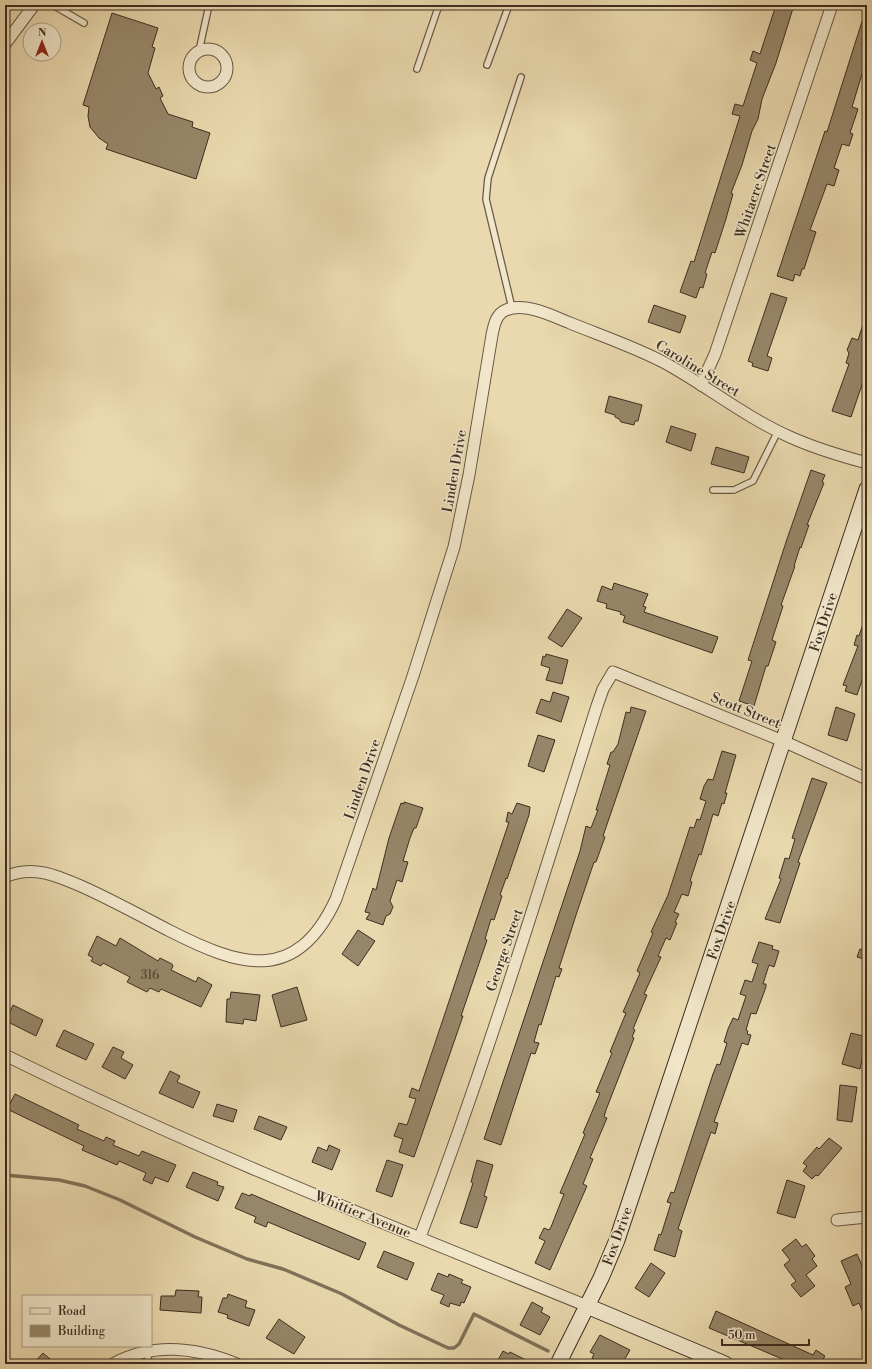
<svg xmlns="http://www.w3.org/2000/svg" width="872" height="1369" font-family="'Libre Bodoni',serif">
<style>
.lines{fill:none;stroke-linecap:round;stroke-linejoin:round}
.stream{stroke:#817259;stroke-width:3.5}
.building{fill:#97876a;stroke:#3d2e21}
.lane-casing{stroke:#685944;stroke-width:8}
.street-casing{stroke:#685944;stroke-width:13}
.secondary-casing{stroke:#3d2e21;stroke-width:17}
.lane{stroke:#f1e6ca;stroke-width:5.5}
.street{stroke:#f1e6ca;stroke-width:11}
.secondary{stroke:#f1e6ca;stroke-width:15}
.labels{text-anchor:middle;stroke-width:3;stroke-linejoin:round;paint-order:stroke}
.number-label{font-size:12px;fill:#544433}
.street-label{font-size:14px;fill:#3d2e21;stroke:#f1e6ca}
</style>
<rect width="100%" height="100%" fill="#ead9ae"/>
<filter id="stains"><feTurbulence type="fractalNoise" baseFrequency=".005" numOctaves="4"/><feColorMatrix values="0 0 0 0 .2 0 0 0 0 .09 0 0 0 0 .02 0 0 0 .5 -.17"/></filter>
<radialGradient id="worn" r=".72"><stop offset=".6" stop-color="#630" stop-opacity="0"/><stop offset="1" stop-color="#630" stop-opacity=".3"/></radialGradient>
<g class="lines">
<!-- stream -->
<g class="stream">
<polyline points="5,1175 59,1180 85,1186 120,1200 195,1237 247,1259 283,1269 342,1294 399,1325 448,1348 454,1348 459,1344 474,1314 548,1351"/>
<polyline points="572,1361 578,1364"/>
</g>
</g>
<!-- building -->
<g class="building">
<polygon points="776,5 794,5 776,63 762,99 758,119 752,131 742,165 731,193 733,194 725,222 715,253 712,252 705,273 707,274 703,288 700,287 696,298 680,292 691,261 694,262 740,116 732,114 735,104 743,106 757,63 750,60 753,51 760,54"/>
<polygon points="865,12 867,12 867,65 865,64 852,107 858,109 850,133 853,134 849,146 842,144 834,168 839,170 834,186 827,184 810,230 816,232 804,269 802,269 800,276 795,274 793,281 777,276 825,131 827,132"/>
<polygon points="112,13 158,28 152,47 155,48 148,73 156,89 159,87 163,96 160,98 168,114 193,122 192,127 210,133 196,179 106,149 108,144 99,138 90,127 88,116 89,107 83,105"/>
<polygon points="771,293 787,298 767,356 772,358 768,371 752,366 753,363 748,361"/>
<polygon points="654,305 686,316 680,333 648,322"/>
<polygon points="865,318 867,318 867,370 851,417 832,411 849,364 846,363 849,353 847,350 852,338 858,340"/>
<polygon points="609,396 642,405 638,421 635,421 634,425 621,422 619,419 615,417 615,415 605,412"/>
<polygon points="671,426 696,434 691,451 666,442"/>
<polygon points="716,447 749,457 744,473 711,464"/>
<polygon points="811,470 825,475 822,482 824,483 807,525 809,525 801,548 800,547 794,566 795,566 781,605 783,606 772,640 776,642 768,666 766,666 754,706 739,701 752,661 748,660 786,542"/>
<polygon points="614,583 648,594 643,606 646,607 644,612 718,637 712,653 623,622 625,616 620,614 621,612 606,608 607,604 597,601 602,586 612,590"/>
<polygon points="567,609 582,618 562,647 548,638"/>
<polygon points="865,618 867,618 867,666 857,695 845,691 847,686 843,685 858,646 854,645 857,635 859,636"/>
<polygon points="546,654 568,660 562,684 546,680 550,668 541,665 543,656 545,657"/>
<polygon points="553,692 569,697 561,722 536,713 541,699 550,702"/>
<polygon points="631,707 646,711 603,836 605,837 596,862 594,862 577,912 559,968 562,969 559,977 556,976 541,1025 539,1024 534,1042 539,1043 535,1054 531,1053 501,1145 484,1139 580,851 586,826 591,828 598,810 596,810 610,765 607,764 611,752 613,752 618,744 626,712 630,713"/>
<polygon points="836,707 855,714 847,741 828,735"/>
<polygon points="538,735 555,740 544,772 528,766"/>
<polygon points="722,751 736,755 725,793 727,793 724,804 722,803 718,816 713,814 701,855 699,854 690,881 692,882 688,896 682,894 674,912 679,914 675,922 677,923 670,940 666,938 658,956 661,957 644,994 647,995 633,1029 635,1030 632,1037 634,1038 606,1110 604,1117 607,1118 590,1158 593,1159 583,1184 587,1186 550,1270 535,1263 545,1241 539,1238 544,1228 549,1230 551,1227 564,1194 560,1193 585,1134 583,1133 600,1093 596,1092 612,1053 610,1052 626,1013 623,1012 640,973 637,971 653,933 651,932 668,895 690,827 694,828 697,819 700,820 706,801 700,799 704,786 708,779 713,780"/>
<polygon points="812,778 827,783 798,862 800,863 780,923 765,919 781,879 779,878 785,858 789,859 795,839 792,838"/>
<polygon points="404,802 423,808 416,828 414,828 410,838 403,861 408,862 402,882 397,880 390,901 393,907 390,914 386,916 383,925 366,919 370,913 365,912 373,888 376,890 389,838 401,803 404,804"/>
<polygon points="517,803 530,807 529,815 507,879 506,878 500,895 502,896 494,920 491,919 485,939 487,940 461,1016 463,1016 414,1157 399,1152 403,1139 394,1136 399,1123 407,1125 416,1099 409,1097 412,1088 419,1091 509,822 506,822 508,812 512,814"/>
<polygon points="358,930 375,941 358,966 342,954"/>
<polygon points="97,936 116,946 120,938 158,961 160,958 172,964 173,966 171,970 196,982 198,977 212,985 201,1007 161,989 159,992 150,988 147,992 127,982 130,977 103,963 101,966 91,961 93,958 88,955"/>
<polygon points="759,942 773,946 772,949 779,951 774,967 769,965 763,984 766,984 766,987 756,1014 751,1013 746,1030 748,1031 747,1034 751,1035 748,1045 742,1043 714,1122 718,1123 715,1134 711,1132 696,1175 678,1229 682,1231 675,1257 654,1250 659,1234 661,1235 671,1203 667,1202 671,1192 674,1193 713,1074 717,1064 720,1065 727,1043 724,1042 728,1029 733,1018 738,1020 746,996 740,994 745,980 752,982 758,964 752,962"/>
<polygon points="860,949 867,951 867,960 857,957"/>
<polygon points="297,987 307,1020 281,1027 272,995"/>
<polygon points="231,992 260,995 256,1021 244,1019 243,1024 226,1022 227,999 230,999"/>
<polygon points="13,1005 43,1020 36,1036 6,1021"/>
<polygon points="64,1030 94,1044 86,1060 56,1046"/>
<polygon points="851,1033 867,1037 860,1069 842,1064"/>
<polygon points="113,1047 124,1052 121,1058 133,1065 125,1079 102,1067"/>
<polygon points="170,1071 180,1076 177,1082 200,1092 193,1108 159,1093"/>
<polygon points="840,1085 857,1087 852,1122 837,1120"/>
<polygon points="15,1094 79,1125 77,1129 104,1141 106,1137 115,1141 113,1145 139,1156 142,1151 176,1165 168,1182 155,1177 152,1184 143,1180 146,1173 119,1161 117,1165 82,1150 84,1146 7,1109"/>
<polygon points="217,1104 237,1110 233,1122 213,1116"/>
<polygon points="259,1116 287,1127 281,1140 254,1129"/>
<polygon points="829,1138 842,1148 818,1176 816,1175 812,1179 803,1171 807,1166 803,1163 817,1147 819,1149"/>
<polygon points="329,1145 340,1150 332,1170 312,1162 318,1147 327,1151"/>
<polygon points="387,1160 403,1165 392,1197 376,1191"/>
<polygon points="477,1160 493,1165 484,1196 487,1197 477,1228 460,1223 473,1183 471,1182"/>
<polygon points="193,1172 218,1182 217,1185 224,1187 218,1201 186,1187"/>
<polygon points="787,1180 805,1186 795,1218 777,1213"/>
<polygon points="242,1193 250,1196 251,1194 366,1243 359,1260 268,1222 266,1227 254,1222 256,1217 235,1208"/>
<polygon points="796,1239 802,1247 806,1244 815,1256 812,1259 817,1266 806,1275 815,1286 801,1297 791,1285 796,1281 784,1265 790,1260 782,1250"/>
<polygon points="384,1251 414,1263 407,1280 377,1267"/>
<polygon points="857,1254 867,1277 867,1322 859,1303 853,1306 845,1287 851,1284 841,1261"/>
<polygon points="651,1263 665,1273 649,1297 635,1288"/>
<polygon points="438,1273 448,1277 449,1274 463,1280 461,1283 471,1287 464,1303 461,1302 460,1306 450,1303 449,1307 440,1303 444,1295 431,1290"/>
<polygon points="176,1290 199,1291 198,1297 202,1297 201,1313 160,1310 161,1296 175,1296"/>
<polygon points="228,1294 247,1301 245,1307 255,1310 249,1326 227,1318 228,1315 218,1312 223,1298 227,1298"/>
<polygon points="532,1302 543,1308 541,1312 550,1317 540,1335 520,1325"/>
<polygon points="716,1311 813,1355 816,1350 825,1356 822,1361 828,1364 794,1364 709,1328"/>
<polygon points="279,1319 305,1337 294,1354 266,1338"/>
<polygon points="600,1335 630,1350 622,1364 603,1364 592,1358 594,1354 590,1352"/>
<polygon points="503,1351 509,1354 510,1352 534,1364 501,1364 501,1361 498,1360"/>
<polygon points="43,1353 56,1364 33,1364"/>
</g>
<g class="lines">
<!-- lane casing -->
<g class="lane-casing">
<g id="lane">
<polyline points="53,5 84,23"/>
<polyline points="199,51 209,5"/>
<polyline points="487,65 509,5"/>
<polyline points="417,69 439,5"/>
<polyline points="512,308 486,199 488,178 521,77"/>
<polyline points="713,490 734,490 753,481 778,431"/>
<polyline points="147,1351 149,1364"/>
</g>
</g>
<!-- street casing -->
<g class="street-casing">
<g id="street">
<polyline points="5,44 34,5"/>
<circle cx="208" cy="68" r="19"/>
<polyline points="701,385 715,354 832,5"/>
<path d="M 5,877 C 32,864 58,876 83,887 C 112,900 141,916 170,931 C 239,966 296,986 336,899 L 413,676 L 454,547 L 469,475 L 492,335 C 494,325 496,314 506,310 C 526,302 552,316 570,323 C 602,336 635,347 665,363 C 707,386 745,417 790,437 C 814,448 841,456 867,463"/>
<path d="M 5,1055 C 194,1149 391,1226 587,1306"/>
<polyline points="837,1220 867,1217"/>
<path d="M 420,1237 C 486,1063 541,884 597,706 L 603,689 L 613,672 L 783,741 L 867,779"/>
<path d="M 113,1364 C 153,1342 195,1347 237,1364"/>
</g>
</g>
<!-- secondary casing -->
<g class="secondary-casing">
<g id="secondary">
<polyline points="587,1306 725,1364"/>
<polyline points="558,1364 601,1278 617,1240 867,489"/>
</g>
</g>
<!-- lane -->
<use href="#lane" class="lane"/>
<!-- street -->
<use href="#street" class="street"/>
<!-- secondary -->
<use href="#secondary" class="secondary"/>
</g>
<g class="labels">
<!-- number labels -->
<g class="number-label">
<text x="150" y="979">316</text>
</g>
<!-- street labels -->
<g class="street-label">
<text transform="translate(755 191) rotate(-71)" y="5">Whitacre Street</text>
<text transform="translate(698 368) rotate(31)" y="5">Caroline Street</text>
<text transform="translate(454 471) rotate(-80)" y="5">Linden Drive</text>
<text transform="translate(823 622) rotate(-72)" y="5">Fox Drive</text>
<text transform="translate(746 710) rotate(22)" y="5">Scott Street</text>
<text transform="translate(362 779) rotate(-71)" y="5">Linden Drive</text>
<text transform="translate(721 930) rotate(-71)" y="5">Fox Drive</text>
<text transform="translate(504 950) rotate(-71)" y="5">George Street</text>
<text transform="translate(363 1214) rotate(22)" y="5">Whittier Avenue</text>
<text transform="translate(617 1236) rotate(-70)" y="5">Fox Drive</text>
</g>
</g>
<!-- margin -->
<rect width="872" height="1369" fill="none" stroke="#ead9ae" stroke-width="20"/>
<rect x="6" y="6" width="860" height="1357" fill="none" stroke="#3d2e21" stroke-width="2"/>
<rect x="10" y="10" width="852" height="1349" fill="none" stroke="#3d2e21"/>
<!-- legend -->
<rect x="22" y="1295" width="130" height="52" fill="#f1e6ca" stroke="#a99c86"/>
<rect x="30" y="1308" width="20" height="6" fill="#f1e6ca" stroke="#a99c86"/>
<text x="58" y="1315" font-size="12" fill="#3d2e21">Road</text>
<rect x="30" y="1325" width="20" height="12" fill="#97876a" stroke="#a99c86"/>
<text x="58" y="1335" font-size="12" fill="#3d2e21">Building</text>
<!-- north arrow -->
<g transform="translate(42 42)"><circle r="19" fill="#f1e6ca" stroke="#a99c86"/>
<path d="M0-3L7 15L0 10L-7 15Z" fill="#8f2418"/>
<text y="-6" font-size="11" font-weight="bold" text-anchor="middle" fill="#3d2e21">N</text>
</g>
<!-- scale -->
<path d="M722 1339v6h87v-6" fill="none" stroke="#3d2e21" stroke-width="2"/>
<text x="728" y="1339" font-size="12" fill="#3d2e21" stroke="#f1e6ca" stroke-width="3" paint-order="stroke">50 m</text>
<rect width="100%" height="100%" filter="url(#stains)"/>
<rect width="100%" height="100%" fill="url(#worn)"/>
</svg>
